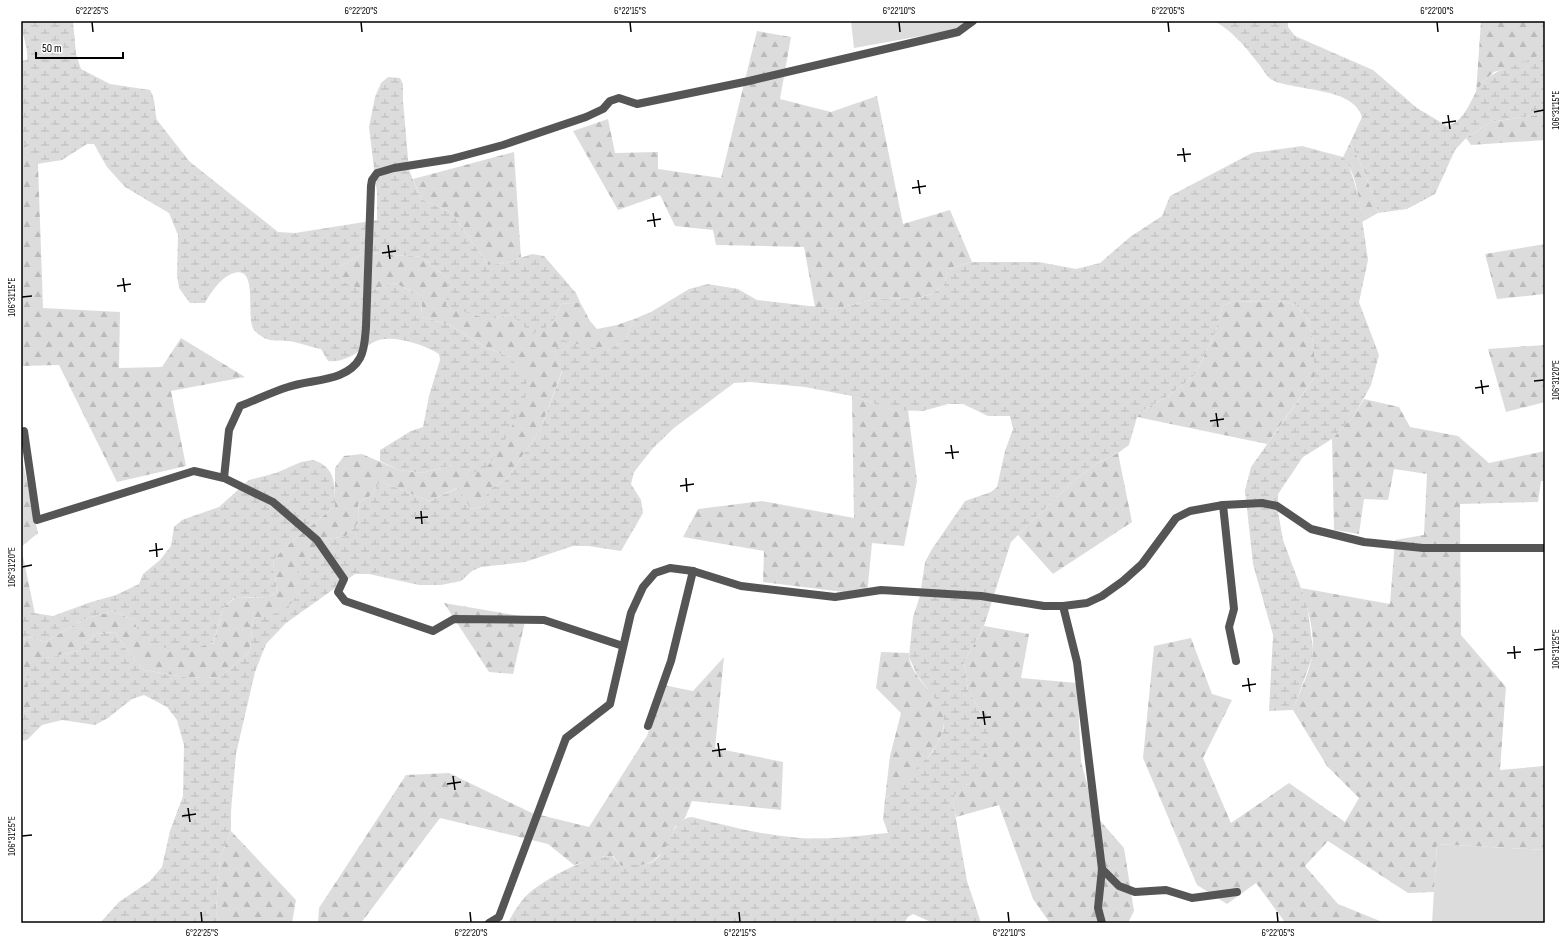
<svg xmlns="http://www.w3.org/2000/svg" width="1566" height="944" font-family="'Sofia Sans Condensed',sans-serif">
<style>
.grass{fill:#dcdcdc}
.forest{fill:url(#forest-firs)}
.wetland{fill:url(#wetland-marsh)}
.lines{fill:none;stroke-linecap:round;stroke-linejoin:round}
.street{stroke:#555;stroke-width:8}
.ticks{fill:none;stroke:#000;stroke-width:1.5}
.neatline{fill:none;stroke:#000;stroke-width:1.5}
.ticks-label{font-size:10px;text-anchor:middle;fill:#000}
</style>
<defs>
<pattern id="forest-firs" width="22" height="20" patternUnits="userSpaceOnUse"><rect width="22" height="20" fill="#dcdcdc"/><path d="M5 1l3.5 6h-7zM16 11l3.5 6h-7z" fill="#bbb"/></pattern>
<pattern id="wetland-marsh" width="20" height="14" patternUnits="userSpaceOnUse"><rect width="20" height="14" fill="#dcdcdc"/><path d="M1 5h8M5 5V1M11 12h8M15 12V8" fill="none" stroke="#bbb"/></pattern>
</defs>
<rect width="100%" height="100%" fill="#fff"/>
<!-- grass -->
<g class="grass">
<polygon points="851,21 966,21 960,29 854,48"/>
<polygon points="1437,844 1545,850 1545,923 1432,923"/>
</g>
<!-- forest -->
<g class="forest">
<polygon points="1481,21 1545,21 1545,52 1531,61 1494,72 1483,82 1476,94"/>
<polygon points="757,31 791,37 780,99 831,112 877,96 903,224 950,210 972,262 949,269 944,285 932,294 917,298 875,299 835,309 815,307 804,247 716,245 713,230 675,226 660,195 618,210 573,131 608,119 615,153 658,152 658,169 721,178"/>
<polygon points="1545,114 1545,140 1471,145 1466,138 1491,122"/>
<polygon points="21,138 38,164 43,308 120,312 119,368 162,367 181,338 245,377 171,391 186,466 117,482 59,365 21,366"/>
<path d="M 1350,143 C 1363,165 1371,188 1378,213 L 1362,222 C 1360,204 1356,171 1343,157 Z"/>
<polygon points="514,152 521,258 506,263 488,265 452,213 421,199 413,179"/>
<polygon points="1545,244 1545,296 1544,294 1497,299 1485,254"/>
<path d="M 365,253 L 422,257 L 448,279 L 490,320 L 510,314 L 533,333 L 552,324 L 561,304 L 580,302 L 590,321 L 597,329 L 617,325 L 634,319 L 625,340 L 606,351 L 555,350 L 562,371 L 540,430 L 505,481 L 486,491 L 488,506 L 471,509 L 457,488 L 429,501 L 380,481 C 375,491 370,499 358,502 L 359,522 L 346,536 L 322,540 C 312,566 304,604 275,614 C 268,617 260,617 253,618 L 250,651 L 221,677 L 190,678 L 144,670 L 125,648 L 115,632 L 95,634 L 78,651 L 46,658 L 31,707 L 21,714 L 21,641 L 29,637 L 45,642 L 85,619 L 113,611 L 133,620 L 213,644 L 224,607 L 235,598 L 269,597 L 277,591 L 273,561 L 283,549 L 335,506 L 335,468 L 344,456 L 362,454 L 399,470 L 422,473 L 453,465 L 510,357 L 487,348 L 448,324 L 421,317 L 422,296 L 394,283 L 366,292 L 340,281 L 340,266 Z"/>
<polygon points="1277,301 1296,305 1308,319 1314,347 1314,378 1267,444 1137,417 1142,411 1168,396 1194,376 1214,336 1223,306 1232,302"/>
<polygon points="1545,345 1545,402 1506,412 1488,349"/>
<polygon points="852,396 893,410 908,410 917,481 904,546 872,543 867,595 763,582 764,551 683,537 698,509 762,501 854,518"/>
<path d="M 1364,399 L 1399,407 L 1410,427 L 1458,436 L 1489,463 L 1545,451 L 1545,481 L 1541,481 L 1538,502 L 1460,504 L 1461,635 L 1506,687 L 1500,770 L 1545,766 L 1545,850 L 1437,844 L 1434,892 L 1408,893 L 1328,841 L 1305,866 L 1338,904 L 1385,923 L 1282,923 L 1284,921 L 1256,883 L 1227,904 L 1197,885 L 1143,758 L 1154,646 L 1191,638 L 1212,694 L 1232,700 L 1203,758 L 1231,823 L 1289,783 L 1345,822 L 1359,798 L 1327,766 L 1293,710 C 1299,693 1308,675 1312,658 C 1316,638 1308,606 1301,588 L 1390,604 L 1395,540 L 1424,535 L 1427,474 L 1394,469 L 1388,500 L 1364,499 L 1359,534 L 1334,530 L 1332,439 L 1355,414 Z"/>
<polygon points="1118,453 1132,522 1053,574 1018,535 1069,485 1096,464"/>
<polygon points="21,454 38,533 21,547"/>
<polygon points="21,547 35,614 21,611"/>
<polygon points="444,603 526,617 513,674 489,672"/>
<polygon points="984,626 1029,634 1021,678 1077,683 1081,762 1096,816 1124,848 1134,911 1128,923 1050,923 1033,899 999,805 956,817 953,802 955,795 967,784 988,725 968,690 964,662"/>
<path d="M 881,652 L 909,653 C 908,665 918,677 925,686 C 930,692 937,698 940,705 C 959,740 907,778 885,799 L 890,756 L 901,713 L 876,688 Z"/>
<polygon points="724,657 715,748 783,762 781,810 692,801 685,818 675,827 665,850 653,861 644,865 621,866 613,856 605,856 574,865 548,844 440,818 361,923 318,923 319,908 406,775 449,773 532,813 589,827 647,736 663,685 693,691"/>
<polygon points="231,831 296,900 292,923 219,923 216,911 220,859"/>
</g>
<!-- wetland -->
<g class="wetland">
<path d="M 21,21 L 73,21 L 76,54 L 81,69 L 110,84 L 150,90 C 156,99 154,110 157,120 L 189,161 L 278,232 L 295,233 L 377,220 L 377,193 L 369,127 L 375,97 L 381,83 L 388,77 L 400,78 L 403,84 L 403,101 L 409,170 L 421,199 L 452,213 L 488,265 L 506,263 L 532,254 L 544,256 L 576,293 L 580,302 L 561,304 L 552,324 L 533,334 L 510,314 L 490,320 L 446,306 L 448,279 L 422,257 L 365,253 L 340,266 L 341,281 L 366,292 L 394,283 L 422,296 L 421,317 L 448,324 L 487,348 L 510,357 L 527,377 L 525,401 L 499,451 L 487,467 L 469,475 L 453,465 L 422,473 L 399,470 L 380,461 L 380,450 L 411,431 L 423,427 L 429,396 L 440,360 L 439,354 C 425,345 392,334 376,341 C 360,349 348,363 328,361 L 321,349 C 311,347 300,343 289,341 C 275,340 267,343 255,331 C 244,320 261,261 231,274 C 220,279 210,293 205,303 L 190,303 L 179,288 L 177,275 L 178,235 L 169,213 L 125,187 L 107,167 L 94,144 L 87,144 L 62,160 L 37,164 L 21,138 L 21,61 L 27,60 C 29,47 21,34 21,21 Z"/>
<path d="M 1214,21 L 1288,21 L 1288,27 L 1295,36 L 1373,70 L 1417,108 L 1447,126 C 1469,120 1470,94 1485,80 C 1502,65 1527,65 1545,51 L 1545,114 L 1491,122 L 1466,138 L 1455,150 L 1435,194 L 1407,209 L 1378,213 C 1371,188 1363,165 1350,143 L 1362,117 C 1354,87 1295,91 1272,80 C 1267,77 1262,68 1258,63 C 1245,47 1233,31 1214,21 Z"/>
<path d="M 1302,146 L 1343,157 L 1348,162 L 1359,198 L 1368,260 L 1359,302 L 1379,355 L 1371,385 L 1355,414 L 1332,439 L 1303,457 L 1278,494 L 1278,512 L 1283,540 L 1307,604 L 1313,649 L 1312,658 L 1293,710 L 1269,711 L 1273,635 L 1253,564 L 1245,490 L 1251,467 L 1314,378 L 1314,347 L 1308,319 L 1296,305 L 1277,301 L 1232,302 L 1223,306 L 1214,336 L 1194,376 L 1168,396 L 1142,411 L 1137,417 L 1129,445 L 1118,453 L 1096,464 L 1069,485 L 1011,542 L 984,626 L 964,662 L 968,690 L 988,725 L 989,744 L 978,768 L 967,784 L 955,795 L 953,802 L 967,881 L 981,923 L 933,923 L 913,914 L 908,917 L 904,923 L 508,923 C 513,913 521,900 529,893 C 546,878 590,855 612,856 L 621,866 C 631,863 642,867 652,862 C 671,852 669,819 692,817 C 724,825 757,834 791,837 C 823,841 856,836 888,833 L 883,819 L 885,799 L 931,754 L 940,739 L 944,727 L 944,719 L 940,705 L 917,675 L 909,657 L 913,617 L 920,596 L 925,562 L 932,549 L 965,501 L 991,492 L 997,487 L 1005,451 L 1013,429 L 1010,416 L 988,416 L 963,404 L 948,404 L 923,411 L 893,410 L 852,396 L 805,387 L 750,382 L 734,383 L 674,428 L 653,448 L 634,472 L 631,484 L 641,500 L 643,513 L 621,551 L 588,546 L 573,546 L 525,562 L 481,567 L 472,571 L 461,581 L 441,585 L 419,585 L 369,574 L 355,574 L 286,623 L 266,644 L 255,672 L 236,754 L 231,811 L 231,831 L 220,859 L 216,911 L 219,923 L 100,923 L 119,902 L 150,881 L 162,867 L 170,831 L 183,796 L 184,745 L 177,720 L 167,707 L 144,695 L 132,699 L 108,718 L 95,725 L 62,720 L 42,725 L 27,740 L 21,741 L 21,714 L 31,707 L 26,673 L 46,658 L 78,651 L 95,634 L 115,632 L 125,648 L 144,670 L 190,678 L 221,677 L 250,651 L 253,618 C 280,614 285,612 302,590 L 296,565 L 322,540 L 346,536 L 359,522 L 358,502 C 370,499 375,491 380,481 L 429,501 L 458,488 L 471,509 L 487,506 L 486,491 L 505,481 L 540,430 L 562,372 L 555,350 L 562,340 L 606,351 L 625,340 L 634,319 L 651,312 L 689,289 L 708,284 L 738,289 L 757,300 L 835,309 L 875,299 L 917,298 L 932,294 L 944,285 L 949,269 L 972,262 L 1039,262 L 1076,269 L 1100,263 L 1130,237 L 1162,216 L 1170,196 L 1252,153 Z"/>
<path d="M 313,460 C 336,467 335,485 335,506 L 283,549 L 273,561 L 277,591 L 269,597 L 234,598 L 224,607 L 213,643 L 186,651 L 145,645 L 133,620 L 113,611 L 85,619 L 45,642 L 29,637 L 21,641 L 21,611 L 53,616 L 88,603 L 116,595 L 139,584 L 143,574 L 160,560 L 171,546 L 174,527 L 182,520 L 219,507 L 249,480 L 276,473 L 301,462 Z"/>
</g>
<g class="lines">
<!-- street -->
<g class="street">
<polyline points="21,432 24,431 37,520 194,471 224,478 273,502 317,540 344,579 338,592 345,601 433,631 454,619 544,620 623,646"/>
<path d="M 224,478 L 229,430 L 240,406 C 256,400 272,392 288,387 C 311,379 347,382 360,358 C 365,349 365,337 366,327 L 371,186 L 372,180 L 377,173 L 394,168 L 451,159 L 503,145 L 586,117 L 603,109 L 610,101 L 619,98 L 637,104 L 749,81 L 958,32 L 973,21"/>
<polyline points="1223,505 1234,609 1229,627 1236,661"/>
<polyline points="1063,606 1077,662 1102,869 1098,908 1102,923"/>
<polyline points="648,726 671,661 693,571"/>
<polyline points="1102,869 1119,886 1135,892 1166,890 1192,898 1237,892"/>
<polyline points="489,923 499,917 566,738 610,704 631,613 643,587 655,573 670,568 693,571 741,586 835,597 881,590 981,596 1044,606 1063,606 1087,603 1102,596 1123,581 1142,564 1176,518 1190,511 1223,505 1262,503 1277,506 1311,529 1364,542 1423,548 1545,548"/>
</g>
</g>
<!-- ticks -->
<path class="ticks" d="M 92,22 L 93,32M 361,22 L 362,32M 630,22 L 631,32M 899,22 L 900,32M 1168,22 L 1169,32M 1437,22 L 1438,32M 1534,112 L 1544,110M 1448,115 L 1450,129M 1442,123 L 1456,121M 1183,148 L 1185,162M 1177,155 L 1191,154M 918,180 L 920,194M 912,188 L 926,186M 653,213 L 655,227M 647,221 L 661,219M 388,245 L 390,259M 382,253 L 396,251M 123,278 L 125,292M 117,286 L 131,284M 22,297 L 32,296M 1481,380 L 1483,394M 1534,381 L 1544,380M 1475,388 L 1489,386M 1216,413 L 1218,427M 1210,421 L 1224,419M 951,445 L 953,459M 945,453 L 959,452M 686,478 L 687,492M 680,486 L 694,484M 421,511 L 422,524M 415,518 L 428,517M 156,543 L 157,557M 149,551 L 163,549M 22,567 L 32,565M 1514,646 L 1515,659M 1534,650 L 1544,649M 1507,653 L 1521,652M 1248,678 L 1250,692M 1242,686 L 1256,684M 983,711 L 985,725M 977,718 L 991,717M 718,743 L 720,757M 712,751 L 726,749M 453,776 L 455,790M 447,784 L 461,782M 188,808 L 190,822M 182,816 L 196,814M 22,836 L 32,835M 201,912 L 202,922M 470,912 L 471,922M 739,912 L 740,922M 1008,912 L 1009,922M 1277,912 L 1278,922"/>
<!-- border -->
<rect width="1566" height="944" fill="none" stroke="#ffffff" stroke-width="44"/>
<!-- scale -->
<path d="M36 52v6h87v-6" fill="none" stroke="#000000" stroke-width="2"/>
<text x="42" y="52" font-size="12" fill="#000000" stroke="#ffffff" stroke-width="3" paint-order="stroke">50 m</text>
<rect x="22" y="22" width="1522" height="900" class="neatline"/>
<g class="ticks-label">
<text x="92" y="14">6°22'25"S</text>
<text x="361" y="14">6°22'20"S</text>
<text x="630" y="14">6°22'15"S</text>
<text x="899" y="14">6°22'10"S</text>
<text x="1168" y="14">6°22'05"S</text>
<text x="1437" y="14">6°22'00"S</text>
<text transform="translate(1555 110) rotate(-90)" y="4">106°31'15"E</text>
<text transform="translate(11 297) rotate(-90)" y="4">106°31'15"E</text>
<text transform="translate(1555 380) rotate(-90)" y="4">106°31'20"E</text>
<text transform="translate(11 567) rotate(-90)" y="4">106°31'20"E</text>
<text transform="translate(1555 649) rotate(-90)" y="4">106°31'25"E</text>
<text transform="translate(11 836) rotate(-90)" y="4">106°31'25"E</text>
<text x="202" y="936">6°22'25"S</text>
<text x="471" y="936">6°22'20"S</text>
<text x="740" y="936">6°22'15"S</text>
<text x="1009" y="936">6°22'10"S</text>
<text x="1278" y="936">6°22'05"S</text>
</g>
</svg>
